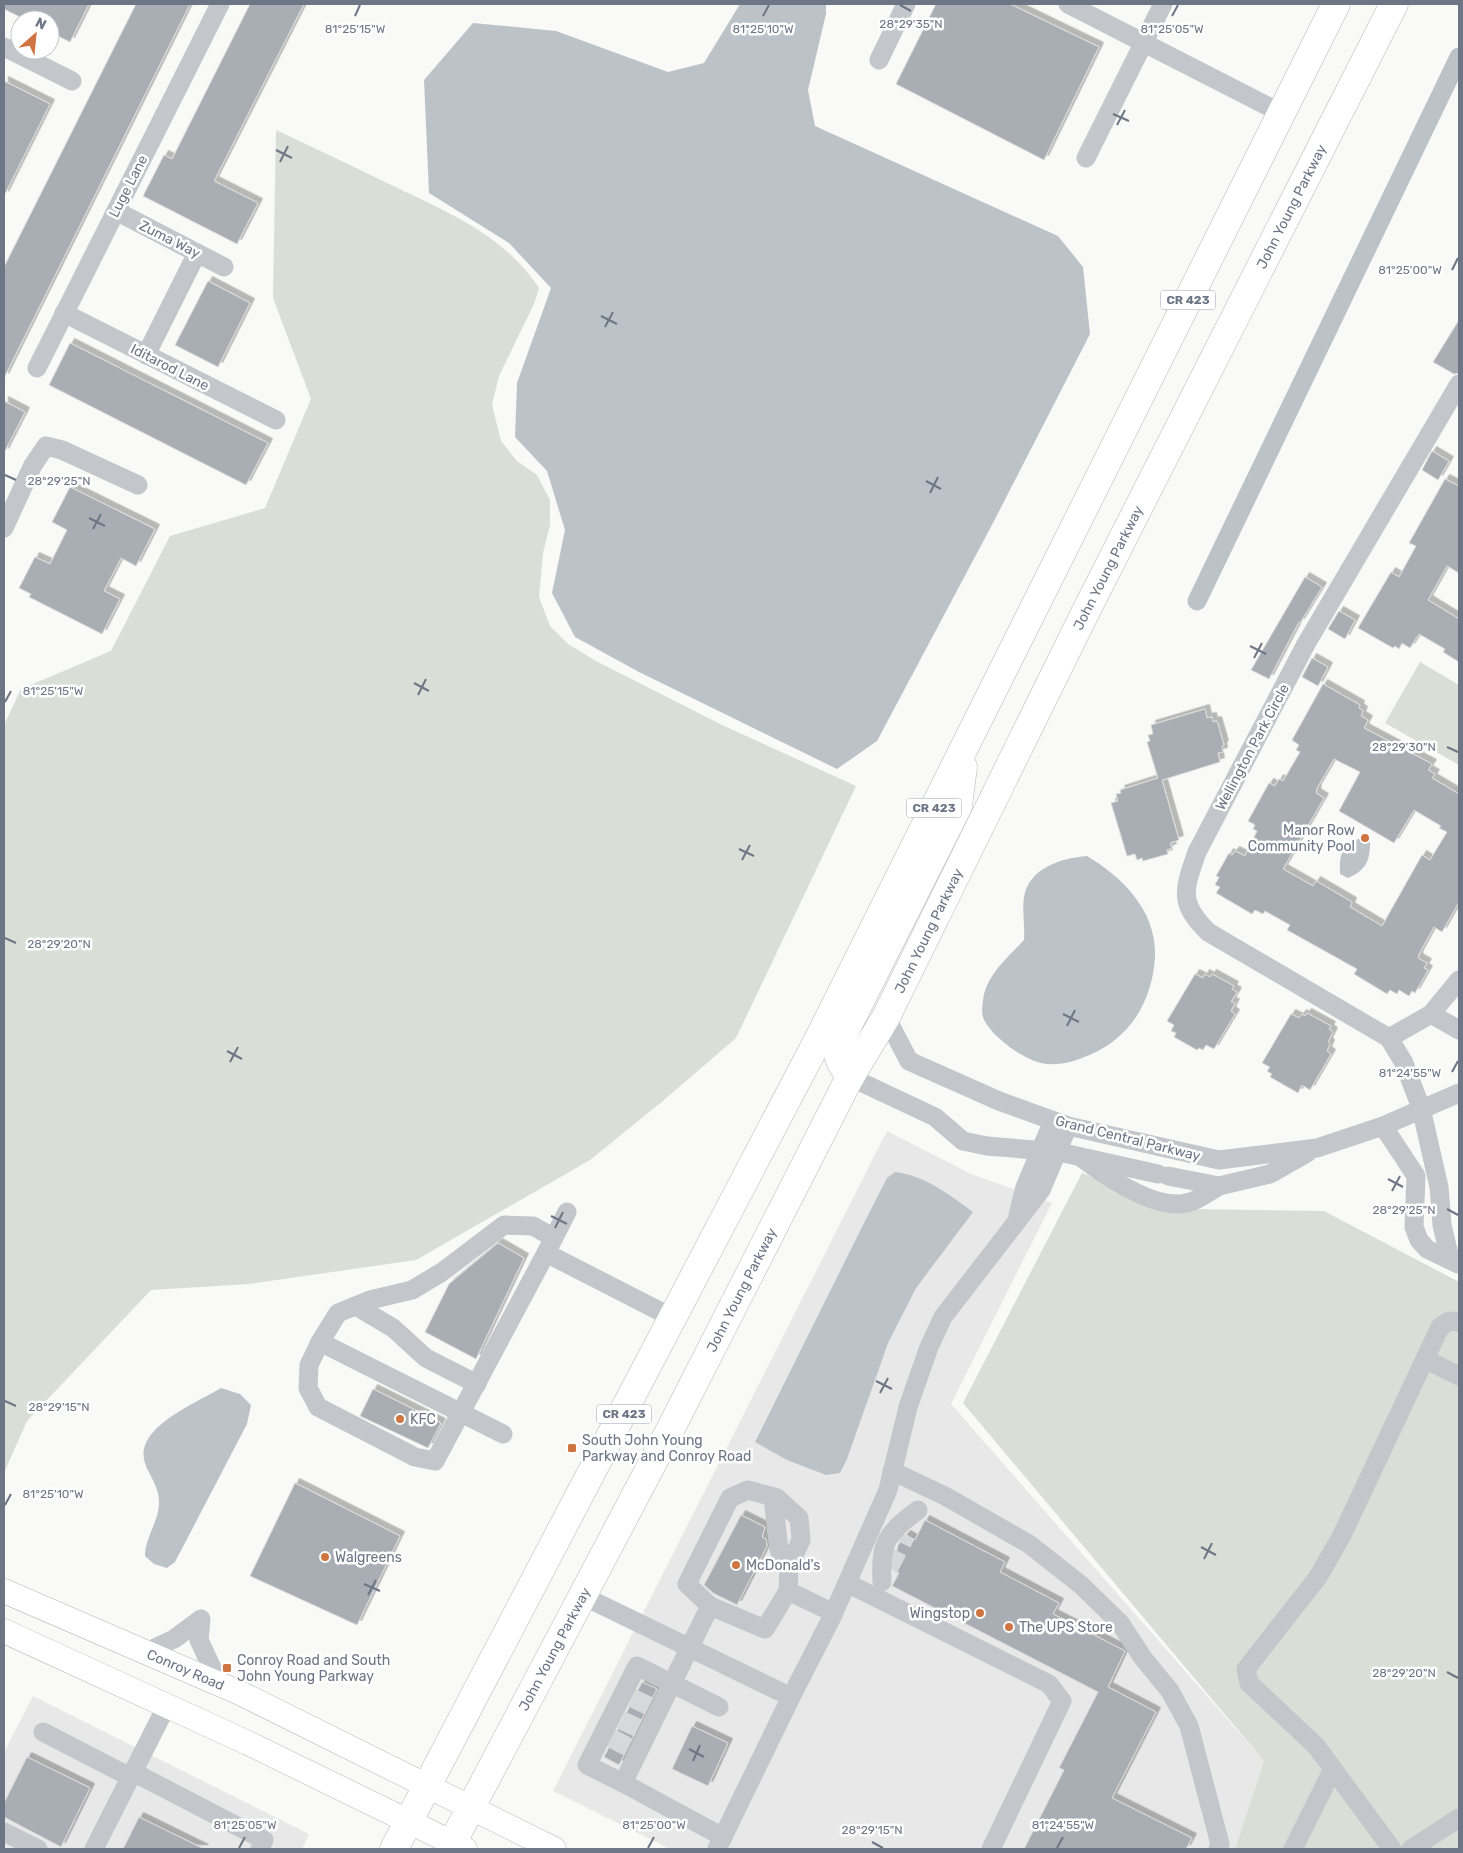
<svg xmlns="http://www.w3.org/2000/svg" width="1463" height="1853" font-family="Rubik,sans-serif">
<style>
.built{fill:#e7e8e7}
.green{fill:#d9ded7}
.water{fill:#bbc3c8}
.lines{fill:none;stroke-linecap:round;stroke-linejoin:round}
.canal{stroke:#bbc3c8;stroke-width:19}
.building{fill:#a9aeb5;stroke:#dbdbda;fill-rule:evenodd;filter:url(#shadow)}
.minor-tunnel{stroke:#d6d8da;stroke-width:19;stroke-dasharray:19 9;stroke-linecap:butt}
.major-casing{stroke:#b5b8bc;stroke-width:25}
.highway-casing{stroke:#b5b7bb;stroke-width:29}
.minor{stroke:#c3c6ca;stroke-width:19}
.major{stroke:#fff;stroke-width:24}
.highway{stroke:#fff;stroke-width:28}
.ticks{fill:none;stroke:#6c7685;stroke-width:2}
.poi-dot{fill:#cf7541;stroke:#fff;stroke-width:2}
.labels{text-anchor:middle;stroke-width:5;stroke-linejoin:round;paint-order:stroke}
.shield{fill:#fff;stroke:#989faa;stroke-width:1}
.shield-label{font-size:12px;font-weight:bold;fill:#6c7685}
.street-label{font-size:14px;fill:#6c7685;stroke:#fff}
.poi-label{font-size:14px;fill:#6c7685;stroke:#fff;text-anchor:start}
.ticks-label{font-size:12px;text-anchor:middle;fill:#6c7685;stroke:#fff;stroke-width:5;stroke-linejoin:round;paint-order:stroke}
</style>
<defs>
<filter id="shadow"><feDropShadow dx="4.5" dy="-4.5" stdDeviation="0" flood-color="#0004"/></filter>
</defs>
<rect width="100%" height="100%" fill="#f9f9f7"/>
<!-- built -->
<g class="built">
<polygon points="887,1131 971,1174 1052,1203 951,1404 1264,1761 1235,1849 670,1849 553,1791"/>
<polygon points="33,1696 309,1834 302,1849 4,1849 4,1752"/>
</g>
<!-- green -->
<g class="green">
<path d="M 276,130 C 313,147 350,165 387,183 C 443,210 504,234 539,288 L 534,304 L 499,376 L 492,405 L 501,441 L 517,461 L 537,475 L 550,500 L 550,525 L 543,553 L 539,597 L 550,626 L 568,644 L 596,661 L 722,725 L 856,786 L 736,1038 L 664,1100 L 590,1160 L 416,1260 L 249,1284 L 151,1290 L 27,1421 L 4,1473 L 4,725 L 21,689 L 111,651 L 170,536 L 265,508 L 311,399 L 273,298 Z"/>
<polygon points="1420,662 1459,685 1459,765 1385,723"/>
<polygon points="1082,1173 1186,1209 1324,1211 1459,1282 1459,1849 1235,1849 1264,1761 963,1403"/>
</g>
<!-- water -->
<g class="water">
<polygon points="740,4 826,4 826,14 808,90 815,126 1058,236 1083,267 1090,334 993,523 877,741 837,769 639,672 575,637 552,593 565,530 547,471 515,437 517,383 551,288 509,243 429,193 424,80 473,23 556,31 668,72 704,63"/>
<path d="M 1362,837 L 1370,842 C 1370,861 1366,870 1348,878 L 1340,874 C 1339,852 1342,846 1362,837 Z"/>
<path d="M 1087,856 C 1124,878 1157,912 1155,957 C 1152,1005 1127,1042 1082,1058 C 1070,1063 1054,1066 1041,1063 C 1023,1059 989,1035 983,1017 C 981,1012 983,1000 984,994 C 990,972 1008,957 1024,940 C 1025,926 1022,911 1024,897 C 1029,868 1061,858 1087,856 Z"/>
<path d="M 895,1172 C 924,1175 950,1195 973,1212 L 916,1288 L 888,1343 L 847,1459 L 840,1473 L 826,1475 L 787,1460 L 755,1442 L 862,1227 L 887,1178 Z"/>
<path d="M 221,1388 L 240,1394 L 251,1405 L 247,1424 L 175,1562 L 167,1568 L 154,1564 L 145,1556 C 145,1537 159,1522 159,1502 C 159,1484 146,1472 144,1459 C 138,1426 198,1402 221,1388 Z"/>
</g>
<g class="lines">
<!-- canal -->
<polyline class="canal" points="1197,601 1459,57"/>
</g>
<!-- building -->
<g class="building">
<polygon points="4,4 89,4 70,42 50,32 50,20 26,20 4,9"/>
<polygon points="136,4 190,4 4,378 4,267"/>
<polygon points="250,4 304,4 214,181 258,203 237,244 143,196 164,155 172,159"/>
<polygon points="936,4 1010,4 1099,47 1044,160 896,84"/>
<polygon points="4,81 50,104 4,196"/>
<polygon points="208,281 250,303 218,367 175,345"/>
<polygon points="1459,320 1459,373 1454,374 1433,362"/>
<polygon points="70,343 268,443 246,485 49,385"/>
<polygon points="4,401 25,412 4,453"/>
<polygon points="1432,451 1449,461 1438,480 1422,470"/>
<polygon points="1445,479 1459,486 1459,573 1447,566 1428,600 1459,619 1459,662 1443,652 1445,649 1419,634 1410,648 1402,643 1399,649 1395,646 1393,648 1358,628 1391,572 1399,577 1416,546 1409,543"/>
<polygon points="70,487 155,529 136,566 121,558 104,591 120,599 102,634 29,597 31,594 19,588 35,557 50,564 67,530 52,522"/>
<polygon points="1305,577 1322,587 1300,623 1299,622 1269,679 1251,670"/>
<polygon points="1339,611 1355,620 1345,639 1328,629"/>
<polygon points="1312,658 1328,667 1318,686 1302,677"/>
<path d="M 1323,684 L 1360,705 L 1359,708 L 1363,711 L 1361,716 L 1368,720 L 1364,728 L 1432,764 L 1428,770 L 1435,774 L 1432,778 L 1459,794 L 1459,902 L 1442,932 L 1434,927 L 1419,954 L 1418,958 L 1427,963 L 1424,968 L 1428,970 L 1415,993 L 1412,991 L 1409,996 L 1399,990 L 1397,994 L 1390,990 L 1387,994 L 1354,974 L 1357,969 L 1287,930 L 1290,925 L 1265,911 L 1263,914 L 1255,910 L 1252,914 L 1216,893 L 1220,887 L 1215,885 L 1219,877 L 1216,876 L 1229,853 L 1232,855 L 1235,851 L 1245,856 L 1257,831 L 1253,829 L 1255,825 L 1248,821 L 1269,783 L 1275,786 L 1279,779 L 1283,781 L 1300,752 L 1296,750 L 1299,745 L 1292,740 ZM 1334,759 L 1360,772 L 1339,811 L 1394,843 L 1414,810 L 1441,826 L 1439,828 L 1447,832 L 1430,860 L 1422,855 L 1382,926 L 1350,907 L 1352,902 L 1316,881 L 1313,886 L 1283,869 L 1324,798 L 1316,793 L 1317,788 Z"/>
<polygon points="1205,709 1207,718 1212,717 1213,722 1217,721 1224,745 1222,746 1223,752 1218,753 1220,762 1162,780 1179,840 1170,843 1172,848 1167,850 1168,854 1143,861 1142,858 1137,860 1135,854 1127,856 1111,803 1118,801 1116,794 1121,793 1120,790 1158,778 1147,742 1150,741 1148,735 1153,734 1151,725"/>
<polygon points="1195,974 1203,978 1205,974 1210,977 1212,974 1234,986 1232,989 1237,992 1231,1002 1235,1003 1231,1011 1235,1014 1214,1049 1206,1045 1203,1050 1199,1048 1197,1050 1174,1037 1176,1033 1171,1031 1174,1025 1167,1021"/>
<polygon points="1307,1013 1331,1026 1329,1029 1333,1032 1328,1042 1330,1044 1327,1051 1331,1054 1310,1090 1302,1085 1298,1093 1270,1077 1272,1074 1267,1071 1270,1067 1262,1063 1291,1014 1299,1018 1302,1014 1305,1016"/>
<polygon points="498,1243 524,1258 476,1359 425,1332 449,1284"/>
<polygon points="373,1389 441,1423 428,1448 360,1416"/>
<polygon points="295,1483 400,1536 357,1625 250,1576"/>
<polygon points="741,1515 765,1527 762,1537 766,1539 767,1546 737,1605 713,1593 704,1585"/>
<polygon points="925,1520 1005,1562 1000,1572 1059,1603 1053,1614 1125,1651 1108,1687 1156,1712 1112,1798 1192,1838 1186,1849 1024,1849 1064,1770 1059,1768 1098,1692 892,1586 899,1573 893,1570 898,1545 906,1535 915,1540"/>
<polygon points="642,1682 657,1689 619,1765 604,1757"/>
<polygon points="692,1726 728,1743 708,1786 672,1769"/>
<polygon points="27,1757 90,1788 61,1847 4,1817 4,1803"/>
<polygon points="139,1817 204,1849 123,1849"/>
</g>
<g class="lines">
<!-- minor-tunnel -->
<g class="minor-tunnel">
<polyline points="889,1568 906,1535"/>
<polyline points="632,1698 649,1706"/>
<polyline points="621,1720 638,1728"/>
<polyline points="611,1738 628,1747"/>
</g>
<!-- major casing -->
<g class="major-casing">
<g id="major">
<path id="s1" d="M 4,1591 L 240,1693 L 554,1849"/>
<polyline points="4,1631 248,1743 465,1849"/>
</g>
</g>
<!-- highway casing -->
<g class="highway-casing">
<g id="highway">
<polyline points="850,1077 841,1063 836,1049 958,806 963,767"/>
<polyline points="394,1849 818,1040 1336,4"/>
<path id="s2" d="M 449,1849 L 671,1428 L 850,1077 L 886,1017 L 1084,615 L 1394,4"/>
</g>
</g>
<!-- minor -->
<g class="minor">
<polyline points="1068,4 1281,113"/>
<polyline points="4,47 72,81"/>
<polyline points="879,60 906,4"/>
<polyline points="1086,158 1163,4"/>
<polyline points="116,211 224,267"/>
<polyline points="64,313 276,420"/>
<polyline points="146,355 197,253"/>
<polyline points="37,368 220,4"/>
<polyline points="4,528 33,465 46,446 62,450 138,485"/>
<polyline points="1431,1014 1459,1030"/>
<polyline points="886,1017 909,1061 999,1101 1068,1126 1219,1160 1317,1148 1383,1126 1459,1093"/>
<polyline points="1389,1038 1431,1014 1459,980"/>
<polyline points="850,1077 935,1117 963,1141 987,1146 1059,1152 1158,1174"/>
<polyline points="1383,1126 1416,1176 1414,1227 1419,1240 1427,1249 1458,1264"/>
<path d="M 1083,1159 C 1107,1177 1150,1206 1181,1204 C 1195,1203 1207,1193 1219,1186"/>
<polyline points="1168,1176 1219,1186 1270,1174 1307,1153"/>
<polyline points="1018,1215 1025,1187 1053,1121"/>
<polyline points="554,1238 533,1226 504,1225 442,1272 412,1290 370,1300 338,1313 320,1342 309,1365 308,1388 318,1407 415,1457 435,1461 546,1253 567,1212"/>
<polyline points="546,1253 673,1318"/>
<path d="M 1450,1259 L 1442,1225 L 1439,1187 L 1421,1108 L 1404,1063 L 1389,1038 L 1208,932 C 1178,902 1184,890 1197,852 L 1306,644 L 1459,384"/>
<polyline points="356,1306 393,1328 426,1358 477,1384"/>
<polyline points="320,1342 503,1434"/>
<polyline points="1427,1360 1459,1376"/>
<polyline points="892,1471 945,1496 1029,1544 1081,1585 1120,1623 1143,1658 1170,1691 1189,1726 1220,1844 1218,1849"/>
<polyline points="773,1497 779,1550 789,1566"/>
<path d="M 882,1582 C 880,1542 887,1533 918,1510"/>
<polyline points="847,1583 1049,1684 1062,1701 991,1849"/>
<polyline points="583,1596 791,1697 831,1619 888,1490 908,1407 929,1347 943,1317 1041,1190 1068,1126"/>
<polyline points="710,1606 687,1584 730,1498 748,1490 777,1498 799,1518 801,1540 789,1566 788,1591"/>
<polyline points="146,1652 174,1639 201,1619 199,1640 220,1685"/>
<polyline points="43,1732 130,1777"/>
<polyline points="133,1772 264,1840 260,1849"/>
<polyline points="623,1783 587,1765 637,1666 719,1707"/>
<polyline points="4,1832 38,1849"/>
<polyline points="723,1837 623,1783 710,1606 765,1629 788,1591 834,1613"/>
<polyline points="94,1849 167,1705"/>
<polyline points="717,1849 791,1697"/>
<polyline points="1293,1849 1333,1769"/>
<polyline points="1392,1849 1316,1746 1249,1683 1246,1669 1318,1577 1342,1535 1440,1327 1449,1321 1459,1322"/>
<polyline points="1411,1849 1459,1818"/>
</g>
<!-- major -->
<use href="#major" class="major"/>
<!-- highway -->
<use href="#highway" class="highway"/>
</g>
<!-- ticks -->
<path class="ticks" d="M 900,5 L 911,11M 355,16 L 360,5M 763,16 L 769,5M 1172,16 L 1178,5M 1113,114 L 1129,121M 1117,125 L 1125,110M 276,150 L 292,158M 280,162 L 288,146M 1452,270 L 1458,258M 601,316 L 617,324M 605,327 L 613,312M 5,475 L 16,480M 926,481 L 941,489M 930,493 L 938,477M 89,518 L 105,526M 93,529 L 101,514M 1250,646 L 1266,654M 1254,658 L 1262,643M 414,683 L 429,691M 418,695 L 426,679M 5,702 L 11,691M 1447,747 L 1458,752M 739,849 L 754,856M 742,860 L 750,845M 5,938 L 16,943M 1063,1014 L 1079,1022M 1067,1026 L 1075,1010M 227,1051 L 242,1059M 230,1062 L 238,1047M 1452,1072 L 1458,1061M 1388,1179 L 1403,1187M 1392,1191 L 1400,1176M 1447,1209 L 1458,1215M 551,1216 L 567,1224M 555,1228 L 563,1212M 876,1381 L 892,1389M 880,1393 L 888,1378M 5,1401 L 16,1406M 5,1505 L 11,1494M 1201,1547 L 1216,1555M 1204,1559 L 1212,1543M 364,1584 L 380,1591M 368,1595 L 376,1580M 1447,1672 L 1458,1678M 689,1749 L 704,1757M 693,1761 L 700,1745M 872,1842 L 883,1848M 239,1848 L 245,1837M 648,1848 L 654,1837M 1057,1848 L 1063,1837"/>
<!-- markers -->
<g class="poi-dot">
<circle cx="1365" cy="838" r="5"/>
<circle cx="400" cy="1419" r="5"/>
<rect x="567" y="1443" width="10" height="10" rx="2.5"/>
<circle cx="325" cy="1557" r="5"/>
<circle cx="736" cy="1565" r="5"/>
<circle cx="980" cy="1613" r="5"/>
<circle cx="1009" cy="1627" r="5"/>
<rect x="222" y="1663" width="10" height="10" rx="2.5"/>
</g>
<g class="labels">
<!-- shield labels -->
<g class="shield">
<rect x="1160.5" y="290.5" width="55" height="19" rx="4"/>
<rect x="906.5" y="798.5" width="55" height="19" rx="4"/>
<rect x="596.5" y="1404.5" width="55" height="19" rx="4"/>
</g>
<g class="shield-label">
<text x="1188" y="304">CR 423</text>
<text x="934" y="812">CR 423</text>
<text x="624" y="1418">CR 423</text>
</g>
<!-- street labels -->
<g class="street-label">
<text transform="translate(128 186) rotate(-63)" y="5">Luge Lane</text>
<text dy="5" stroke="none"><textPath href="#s2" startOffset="1846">John Young Parkway</textPath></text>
<text transform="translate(170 239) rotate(27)" y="5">Zuma Way</text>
<text transform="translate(170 367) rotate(27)" y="5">Iditarod Lane</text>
<text dy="5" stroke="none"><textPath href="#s2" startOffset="1441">John Young Parkway</textPath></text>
<text transform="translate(1252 747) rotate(-62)" y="5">Wellington Park Circle</text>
<text dy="5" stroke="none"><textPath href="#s2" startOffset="1036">John Young Parkway</textPath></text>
<text transform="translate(1128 1138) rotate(14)" y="5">Grand Central Parkway</text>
<text dy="5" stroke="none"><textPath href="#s2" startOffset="631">John Young Parkway</textPath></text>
<text dy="5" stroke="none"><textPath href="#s2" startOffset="226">John Young Parkway</textPath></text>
<text dy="5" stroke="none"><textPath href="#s1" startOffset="198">Conroy Road</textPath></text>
</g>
<!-- poi labels -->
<g class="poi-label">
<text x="1355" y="835" text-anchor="end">Manor Row<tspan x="1355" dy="16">Community Pool</tspan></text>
<text x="410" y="1424">KFC</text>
<text x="582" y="1445">South John Young<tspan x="582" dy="16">Parkway and Conroy Road</tspan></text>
<text x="335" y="1562">Walgreens</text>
<text x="746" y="1570">McDonald's</text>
<text x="970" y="1618" text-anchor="end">Wingstop</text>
<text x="1019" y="1632">The UPS Store</text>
<text x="237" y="1665">Conroy Road and South<tspan x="237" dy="16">John Young Parkway</tspan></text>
</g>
</g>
<g class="ticks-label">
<text x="911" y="28">28°29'35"N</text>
<text x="355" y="33">81°25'15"W</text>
<text x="763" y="33">81°25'10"W</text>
<text x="1172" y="33">81°25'05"W</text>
<text x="1410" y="274">81°25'00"W</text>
<text x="59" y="485">28°29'25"N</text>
<text x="53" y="695">81°25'15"W</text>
<text x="1404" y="751">28°29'30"N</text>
<text x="59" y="948">28°29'20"N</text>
<text x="1410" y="1077">81°24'55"W</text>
<text x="1404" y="1214">28°29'25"N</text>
<text x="59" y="1411">28°29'15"N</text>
<text x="53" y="1498">81°25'10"W</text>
<text x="1404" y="1677">28°29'20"N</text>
<text x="245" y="1829">81°25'05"W</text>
<text x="654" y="1829">81°25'00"W</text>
<text x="1063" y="1829">81°24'55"W</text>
<text x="872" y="1834">28°29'15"N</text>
</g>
<!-- border -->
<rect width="1463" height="1853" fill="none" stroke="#6c7685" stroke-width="10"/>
<!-- north arrow -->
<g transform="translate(35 35) rotate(27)"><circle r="24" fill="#ffffff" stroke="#c4c8ce"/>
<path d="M0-4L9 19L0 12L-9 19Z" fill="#cf7541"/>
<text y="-8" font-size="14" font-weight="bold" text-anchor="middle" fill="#6c7685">N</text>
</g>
</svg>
